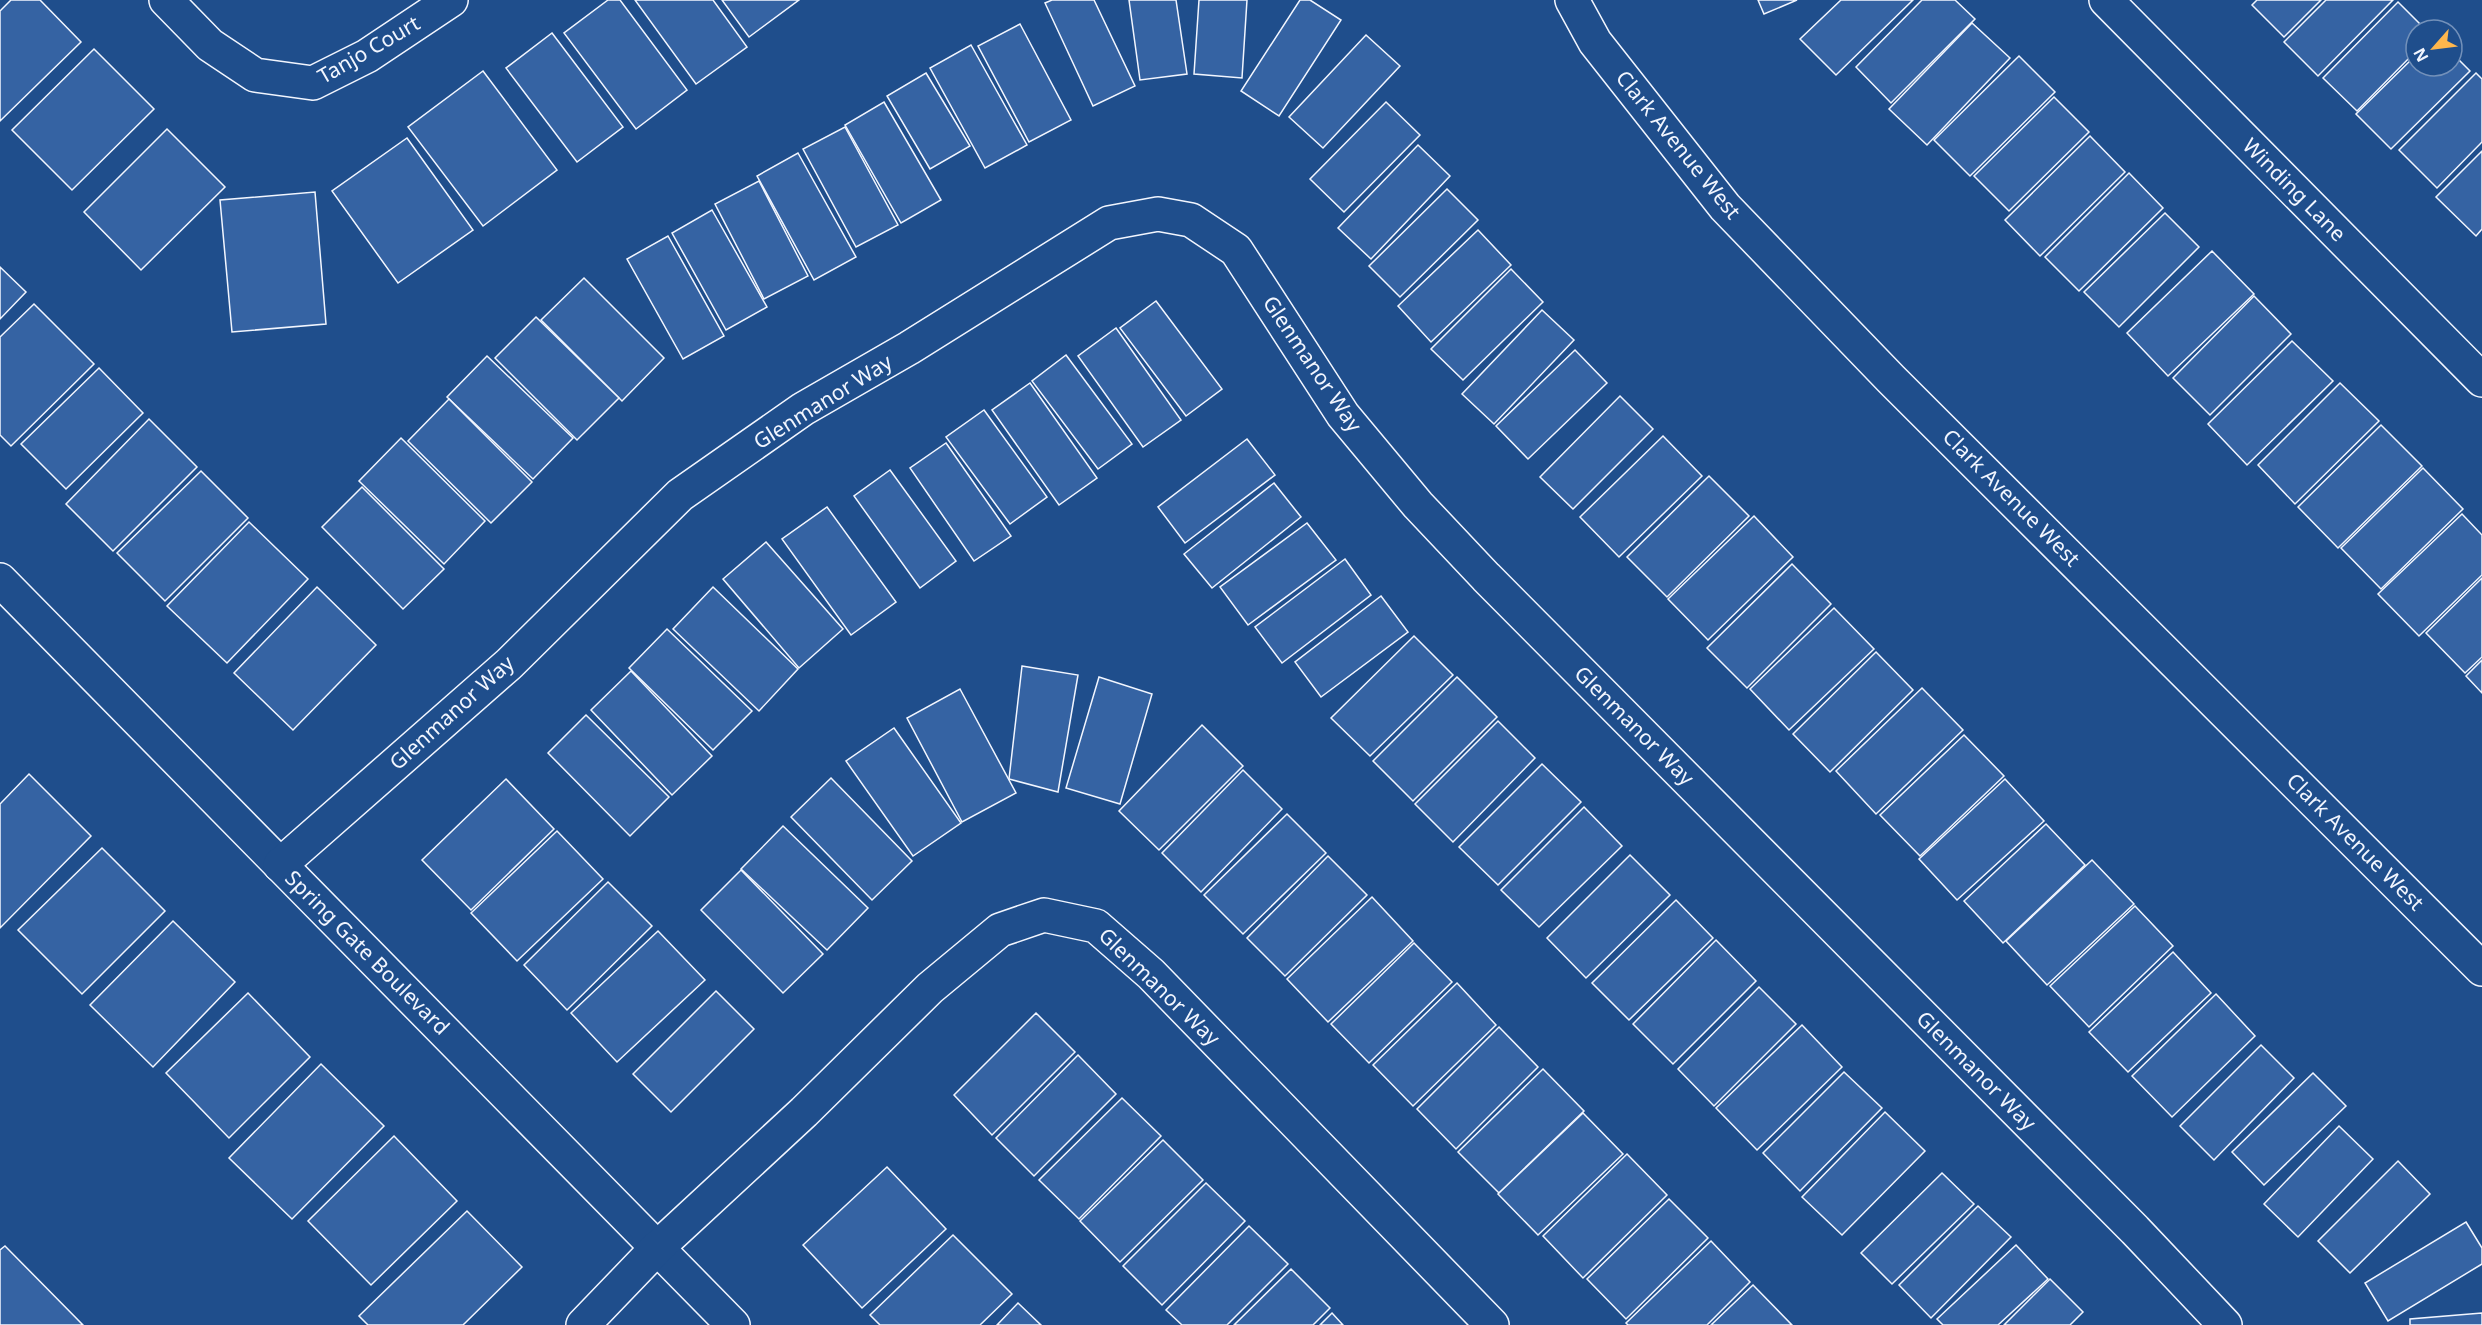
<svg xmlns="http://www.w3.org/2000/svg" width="2482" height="1325" font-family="'Noto Sans',sans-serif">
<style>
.building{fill:#3563a3;stroke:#f2f6ff;stroke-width:1.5}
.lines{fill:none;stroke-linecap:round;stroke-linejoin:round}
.minor-casing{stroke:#f2f6ff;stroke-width:36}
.minor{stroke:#1f4e8c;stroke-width:33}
.labels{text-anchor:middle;stroke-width:4.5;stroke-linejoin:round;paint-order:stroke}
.street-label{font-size:21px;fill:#f2f6ff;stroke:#1f4e8c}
</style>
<rect width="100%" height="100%" fill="#1f4e8c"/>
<!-- building -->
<g class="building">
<polygon points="11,0 40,0 81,42 0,121 0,11"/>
<polygon points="608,0 620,0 687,90 636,129 564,33"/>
<polygon points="635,0 713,0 747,47 696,84"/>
<polygon points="722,0 799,0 749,37"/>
<polygon points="1052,0 1094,0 1135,86 1093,106 1045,3"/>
<polygon points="1129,0 1176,0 1187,74 1140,80"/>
<polygon points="1199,0 1247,0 1242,78 1194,74"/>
<polygon points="1300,0 1310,0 1341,20 1279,116 1241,91"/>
<polygon points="1758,0 1797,0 1764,14"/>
<polygon points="1841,0 1913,0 1836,75 1800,39"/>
<polygon points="1922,0 1955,0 1975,19 1891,103 1856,67"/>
<polygon points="2257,0 2321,0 2284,37 2252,5"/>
<polygon points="2326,0 2393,0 2318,76 2284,42"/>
<polygon points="2398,2 2426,30 2416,30 2416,51 2357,111 2323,78"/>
<polygon points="1972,23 2010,58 1927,145 1889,109"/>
<polygon points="1020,24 1071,120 1029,142 978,46"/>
<polygon points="552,33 623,127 577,162 506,68"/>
<polygon points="1366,35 1400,66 1323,148 1289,117"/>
<polygon points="971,45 1027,145 985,168 930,68"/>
<polygon points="94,49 154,109 72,190 12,130"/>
<polygon points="2452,53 2470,71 2391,149 2356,114 2416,55 2416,66 2452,66"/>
<polygon points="2019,56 2055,92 1970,176 1934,140"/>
<polygon points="483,71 557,170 483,226 408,127"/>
<polygon points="926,73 970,146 930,169 887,96"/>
<polygon points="2476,73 2482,79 2482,142 2437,188 2399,150"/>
<polygon points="2054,97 2089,132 2009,211 1974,176"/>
<polygon points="884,102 941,200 901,223 845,125"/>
<polygon points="1386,102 1420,135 1344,212 1310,179"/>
<polygon points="845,127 898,225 856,247 803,149"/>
<polygon points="167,129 225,187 141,270 84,212"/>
<polygon points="2090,136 2125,172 2040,256 2005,220"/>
<polygon points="407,138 473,230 398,283 332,191"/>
<polygon points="1418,145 1450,176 1371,259 1338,228"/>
<polygon points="2482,151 2482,229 2476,236 2436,197"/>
<polygon points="798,153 856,257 814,280 757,176"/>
<polygon points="2129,173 2163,208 2079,291 2045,257"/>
<polygon points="759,181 808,276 764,299 715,204"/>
<polygon points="1447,189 1478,220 1400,297 1369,266"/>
<polygon points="315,192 326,324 232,332 220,200"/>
<polygon points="712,210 767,307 726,330 672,233"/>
<polygon points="2165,213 2199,247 2119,327 2084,292"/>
<polygon points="1478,230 1511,265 1431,342 1398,306"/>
<polygon points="668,236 724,336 683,359 627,259"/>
<polygon points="2212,251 2254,294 2168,376 2127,333"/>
<polygon points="0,267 26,292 0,319"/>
<polygon points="1511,269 1543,302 1463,380 1431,349"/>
<polygon points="584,278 664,358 622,401 541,320"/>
<polygon points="2254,296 2291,334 2210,415 2173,378"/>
<polygon points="1156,301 1222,389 1186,416 1120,328"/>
<polygon points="34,304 94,364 11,446 0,435 0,337"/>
<polygon points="1542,310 1574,340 1494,424 1462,394"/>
<polygon points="536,317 619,398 577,440 495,358"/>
<polygon points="1116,328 1181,420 1143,447 1078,356"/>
<polygon points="2292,341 2333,381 2247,465 2208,424"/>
<polygon points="1575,350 1607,383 1528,459 1496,426"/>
<polygon points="1066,355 1132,444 1098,469 1032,381"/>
<polygon points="487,356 573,438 533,479 447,397"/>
<polygon points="99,368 143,413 66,489 21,444"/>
<polygon points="1030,383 1097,478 1059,505 992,410"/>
<polygon points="2340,383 2379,421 2295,504 2258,465"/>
<polygon points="1620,396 1653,429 1573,509 1540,477"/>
<polygon points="449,399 532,482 491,523 408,441"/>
<polygon points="984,410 1047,497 1010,524 946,437"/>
<polygon points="149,419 197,467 113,551 66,504"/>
<polygon points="2381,425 2422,466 2338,548 2298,507"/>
<polygon points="1663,436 1702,476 1619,557 1580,517"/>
<polygon points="401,438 485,521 444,564 359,481"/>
<polygon points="1247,439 1275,475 1185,543 1158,507"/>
<polygon points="946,443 1011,536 974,561 910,468"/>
<polygon points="2423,468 2463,509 2381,589 2341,548"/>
<polygon points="890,470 956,561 920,588 854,496"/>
<polygon points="201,471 248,518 165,601 117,553"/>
<polygon points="1709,476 1749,516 1667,597 1627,557"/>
<polygon points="1274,483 1301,517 1212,588 1184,554"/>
<polygon points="362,487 444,569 403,609 322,527"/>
<polygon points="827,507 896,602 851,635 782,539"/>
<polygon points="2462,514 2482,535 2482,575 2419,636 2378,594"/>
<polygon points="1754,516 1793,557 1708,640 1668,599"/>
<polygon points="249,522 308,579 227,663 167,606"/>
<polygon points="1307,523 1336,560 1248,625 1220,587"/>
<polygon points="766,542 843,629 799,668 723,579"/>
<polygon points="1345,559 1371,595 1282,663 1255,627"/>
<polygon points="1792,564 1831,604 1747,688 1707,648"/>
<polygon points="2482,578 2482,657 2465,673 2426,633"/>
<polygon points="317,587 376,645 293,730 234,673"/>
<polygon points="713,587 798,669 759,711 673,629"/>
<polygon points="1381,596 1408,632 1321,697 1295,662"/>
<polygon points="1834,608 1874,649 1789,730 1750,689"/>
<polygon points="667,629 752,711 713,750 629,668"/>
<polygon points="1414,636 1453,675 1370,756 1331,718"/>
<polygon points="1876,652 1913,690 1830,772 1793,734"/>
<polygon points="2482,660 2482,693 2466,676"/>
<polygon points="1022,666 1078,675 1058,792 1009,779"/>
<polygon points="631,671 712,756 672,795 591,710"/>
<polygon points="1099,677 1152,694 1120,804 1066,788"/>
<polygon points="1457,677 1497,717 1413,801 1373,761"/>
<polygon points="1922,688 1963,730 1876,814 1836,771"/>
<polygon points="960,689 1016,793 962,822 907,718"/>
<polygon points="586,715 669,797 630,836 548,753"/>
<polygon points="1498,721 1535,758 1453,842 1415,804"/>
<polygon points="1202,725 1243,766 1159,850 1119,811"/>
<polygon points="894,728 961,823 913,856 846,761"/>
<polygon points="1964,735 2004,776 1920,856 1880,815"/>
<polygon points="1542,764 1581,802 1498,885 1459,847"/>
<polygon points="1243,770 1282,809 1201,892 1162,853"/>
<polygon points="29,774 91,836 0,928 0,804"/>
<polygon points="831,778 912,861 872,900 791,817"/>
<polygon points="506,779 554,829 471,910 422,860"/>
<polygon points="2005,779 2044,821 1957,900 1919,859"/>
<polygon points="1584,807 1622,846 1539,927 1501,890"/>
<polygon points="1287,814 1326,853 1243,934 1204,895"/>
<polygon points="2046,824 2085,865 2003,943 1964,901"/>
<polygon points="783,826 868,908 827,950 741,869"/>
<polygon points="557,831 603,879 517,961 471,913"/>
<polygon points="102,848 165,911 82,994 18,930"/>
<polygon points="1630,855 1670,895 1586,978 1547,938"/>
<polygon points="1328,856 1367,895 1285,976 1247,938"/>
<polygon points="2092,860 2134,904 2047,985 2006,941"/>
<polygon points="741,870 823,954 783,993 701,910"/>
<polygon points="608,882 652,926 567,1010 524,965"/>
<polygon points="1372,897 1413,941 1328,1022 1287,979"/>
<polygon points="1676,900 1713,938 1629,1020 1592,983"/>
<polygon points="2135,906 2173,946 2089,1027 2050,986"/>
<polygon points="173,921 235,982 153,1067 90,1005"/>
<polygon points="658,931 705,980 617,1062 571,1013"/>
<polygon points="1716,940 1756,981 1673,1064 1633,1024"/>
<polygon points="1414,943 1452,982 1369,1063 1331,1024"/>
<polygon points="2173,952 2211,993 2128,1072 2089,1032"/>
<polygon points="1457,983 1496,1025 1413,1106 1373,1065"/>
<polygon points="1759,987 1796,1024 1714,1106 1678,1069"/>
<polygon points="716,991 754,1029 671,1112 633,1074"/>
<polygon points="248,993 310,1057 229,1138 166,1073"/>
<polygon points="2216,994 2255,1036 2172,1117 2132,1076"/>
<polygon points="1036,1013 1075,1052 992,1135 954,1095"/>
<polygon points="1802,1025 1842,1067 1757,1150 1716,1108"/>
<polygon points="1499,1027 1538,1067 1456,1149 1417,1109"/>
<polygon points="2261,1045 2294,1078 2214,1160 2180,1126"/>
<polygon points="1078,1055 1116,1094 1034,1176 996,1138"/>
<polygon points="321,1064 384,1126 292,1219 229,1158"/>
<polygon points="1543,1069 1584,1111 1499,1193 1458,1152"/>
<polygon points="1844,1072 1882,1108 1800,1191 1763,1153"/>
<polygon points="2313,1073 2346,1106 2264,1185 2232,1152"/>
<polygon points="1122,1098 1161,1136 1079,1219 1039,1180"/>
<polygon points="1885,1112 1925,1151 1842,1235 1802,1197"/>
<polygon points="1583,1113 1623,1154 1538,1235 1498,1194"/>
<polygon points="2339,1126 2373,1159 2298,1237 2264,1204"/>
<polygon points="394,1136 457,1201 371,1285 308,1221"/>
<polygon points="1163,1140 1203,1180 1120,1262 1080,1221"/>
<polygon points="1627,1154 1667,1195 1583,1278 1543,1236"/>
<polygon points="2398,1161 2430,1194 2350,1273 2318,1241"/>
<polygon points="887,1167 946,1229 862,1308 803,1245"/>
<polygon points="1942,1173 1974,1204 1892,1284 1861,1253"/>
<polygon points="1206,1183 1245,1221 1162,1305 1123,1266"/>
<polygon points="1669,1199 1708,1238 1626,1319 1587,1279"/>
<polygon points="1978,1206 2011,1237 1931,1318 1899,1285"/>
<polygon points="467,1211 522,1267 463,1325 368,1325 359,1316"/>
<polygon points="2466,1222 2482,1248 2482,1264 2388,1321 2365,1283"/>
<polygon points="1249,1226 1288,1264 1227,1325 1182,1325 1166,1310"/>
<polygon points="953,1235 1012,1294 980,1325 880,1325 870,1315"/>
<polygon points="1711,1241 1750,1282 1707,1325 1628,1325 1626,1323"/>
<polygon points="2016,1245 2048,1279 1998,1325 1943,1325 1937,1319"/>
<polygon points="5,1246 83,1325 0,1325 0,1250"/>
<polygon points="1291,1269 1330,1308 1313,1325 1234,1325"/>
<polygon points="2050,1279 2083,1312 2070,1325 2004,1325"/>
<polygon points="1753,1285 1792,1325 1711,1325"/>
<polygon points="1018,1303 1041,1325 997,1325"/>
<polygon points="1332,1313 1343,1325 1320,1325"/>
<polygon points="2482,1313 2482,1325 2410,1325 2410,1319"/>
</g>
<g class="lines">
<!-- minor casing -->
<g class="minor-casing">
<g id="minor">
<polyline points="166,0 210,45 255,75 313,83 367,56 451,0"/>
<polyline points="1572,0 1595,42 1725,207 1891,379 2482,969"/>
<polyline points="2106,0 2482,380"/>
<polyline points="0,580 733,1325"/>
<polyline points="280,865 509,664 680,495 803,409 909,348 1109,223 1158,214 1191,220 1236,250 1343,415 1418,505 1486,577 2135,1230 2225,1325"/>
<polyline points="583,1325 657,1248 804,1112 930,988 1000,930 1044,915 1096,926 1151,974 1492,1325"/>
</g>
</g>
<!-- minor -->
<use href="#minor" class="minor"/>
</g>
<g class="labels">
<!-- street labels -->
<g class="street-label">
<text transform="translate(369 50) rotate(-30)" y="7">Tanjo Court</text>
<text transform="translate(1678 145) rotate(51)" y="7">Clark Avenue West</text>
<text transform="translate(2294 190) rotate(45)" y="7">Winding Lane</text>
<text transform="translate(1312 364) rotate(56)" y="7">Glenmanor Way</text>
<text transform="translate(823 402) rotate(-32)" y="7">Glenmanor Way</text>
<text transform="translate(2011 498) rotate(45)" y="7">Clark Avenue West</text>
<text transform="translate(452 713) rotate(-42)" y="7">Glenmanor Way</text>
<text transform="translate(1634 726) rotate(45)" y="7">Glenmanor Way</text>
<text transform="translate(2355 842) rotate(45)" y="7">Clark Avenue West</text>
<text transform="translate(367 953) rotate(45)" y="7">Spring Gate Boulevard</text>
<text transform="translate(1159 987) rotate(44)" y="7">Glenmanor Way</text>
<text transform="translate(1976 1071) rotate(45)" y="7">Glenmanor Way</text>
</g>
</g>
<!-- north arrow -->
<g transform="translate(2434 48) rotate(242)"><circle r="28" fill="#1f4e8c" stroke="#7391ba" stroke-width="1.5"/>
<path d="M0-4.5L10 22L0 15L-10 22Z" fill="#ffb74d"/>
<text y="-9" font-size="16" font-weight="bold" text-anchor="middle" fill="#f2f6ff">N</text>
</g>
</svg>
